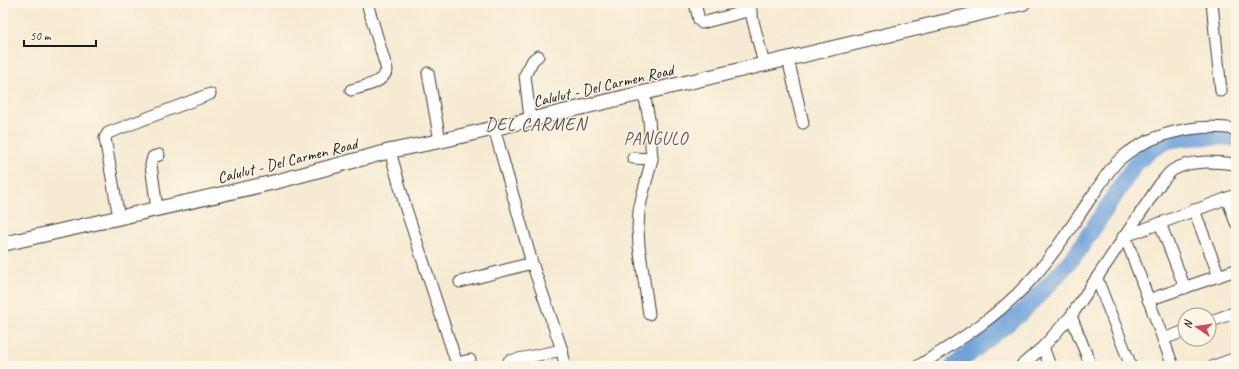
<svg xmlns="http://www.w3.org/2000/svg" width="1239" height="369" font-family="Caveat,sans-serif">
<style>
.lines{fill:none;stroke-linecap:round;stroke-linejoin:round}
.river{stroke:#6ea2da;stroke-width:17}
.minor-casing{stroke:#3d3b37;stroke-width:13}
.major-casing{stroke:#3d3b37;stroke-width:16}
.minor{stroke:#fff;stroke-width:11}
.major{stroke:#fff;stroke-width:14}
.labels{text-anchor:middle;stroke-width:3;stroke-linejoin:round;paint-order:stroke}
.street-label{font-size:16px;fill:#1c1c1c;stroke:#fcf5e5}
.neighbourhood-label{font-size:17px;letter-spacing:1px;fill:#5d4c59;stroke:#fcf5e5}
.quarter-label{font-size:18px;letter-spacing:1px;fill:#5d4c59;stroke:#fcf5e5}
</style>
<rect width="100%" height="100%" fill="#fcf5e5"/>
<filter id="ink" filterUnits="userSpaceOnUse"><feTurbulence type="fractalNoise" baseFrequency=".025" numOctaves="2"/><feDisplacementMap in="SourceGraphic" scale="8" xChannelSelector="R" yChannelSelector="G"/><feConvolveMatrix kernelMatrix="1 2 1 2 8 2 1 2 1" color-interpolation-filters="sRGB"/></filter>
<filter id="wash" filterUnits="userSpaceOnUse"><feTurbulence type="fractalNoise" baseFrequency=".012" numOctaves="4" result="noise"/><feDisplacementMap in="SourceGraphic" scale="16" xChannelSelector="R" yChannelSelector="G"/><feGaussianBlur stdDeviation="0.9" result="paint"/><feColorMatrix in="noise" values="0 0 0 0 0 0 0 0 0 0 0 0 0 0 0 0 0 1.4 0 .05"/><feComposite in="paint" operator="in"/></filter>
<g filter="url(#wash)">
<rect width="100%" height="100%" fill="#f6ead2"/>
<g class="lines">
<!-- river -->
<path class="river" d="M 954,366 L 1022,312 L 1055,278 L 1077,253 L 1136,163 C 1145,155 1153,147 1164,142 C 1180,136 1219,136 1236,138"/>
</g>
</g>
<g filter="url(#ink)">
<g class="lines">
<!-- minor casing -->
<g class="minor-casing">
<g id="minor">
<polyline points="695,3 699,20 702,23 751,10"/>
<polyline points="1212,3 1221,91"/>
<polyline points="749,5 764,64"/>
<polyline points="788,59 803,123"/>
<polyline points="428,73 440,141"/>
<path d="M 351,90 C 364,86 382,84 387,70 L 367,3"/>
<polyline points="644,93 649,119 652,159 642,197 639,211 638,228 639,246 649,314"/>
<polyline points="530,119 525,75 533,60 538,56"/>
<polyline points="494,128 532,263 562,350 565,366"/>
<polyline points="390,151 406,209 456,361 458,363 470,360"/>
<polyline points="633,158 652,159"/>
<polyline points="1227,198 1236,223"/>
<polyline points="157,209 151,165 153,157 159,155"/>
<polyline points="1194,210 1219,276"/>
<polyline points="119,218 105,138 108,133 210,94"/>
<polyline points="1160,223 1185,288"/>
<polyline points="1097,279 1131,366"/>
<polyline points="460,282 532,263"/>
<polyline points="1148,300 1236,270"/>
<polyline points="1071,316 1091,366"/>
<polyline points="1209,322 1236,312"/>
<polyline points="1163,339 1185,331"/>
<polyline points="1043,347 1050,366"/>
<polyline points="509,361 562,350"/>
<path d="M 918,366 C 961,340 1004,312 1037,273 C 1057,250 1073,224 1090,199 C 1099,187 1107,172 1117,162 C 1147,133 1196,123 1236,129"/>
<path d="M 1021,366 L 1043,347 L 1071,316 L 1160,184 C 1164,180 1168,173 1173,170 C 1191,159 1216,162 1236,164"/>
<polyline points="1173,366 1128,244 1123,237 1236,195"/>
<polyline points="1214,366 1236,358"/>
</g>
</g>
<!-- major casing -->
<g class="major-casing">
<polyline id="major" points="3,244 275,182 390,151 440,141 1023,3"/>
</g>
<!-- minor -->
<use href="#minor" class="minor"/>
<!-- major -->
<use href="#major" class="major"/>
</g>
</g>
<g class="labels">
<!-- street labels -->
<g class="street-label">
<text transform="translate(603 85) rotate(-13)" y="6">Calulut - Del Carmen Road</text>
<text transform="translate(287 160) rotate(-14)" y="6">Calulut - Del Carmen Road</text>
</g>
<!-- neighbourhood labels -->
<g class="neighbourhood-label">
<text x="656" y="144">PANGULO</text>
</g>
<!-- quarter labels -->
<g class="quarter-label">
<text x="536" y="130">DEL CARMEN</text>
</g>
</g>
<!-- margin -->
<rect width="1239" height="369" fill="none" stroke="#fcf5e5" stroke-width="16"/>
<!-- north arrow -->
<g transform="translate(1197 327) rotate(283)"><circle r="19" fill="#fcf5e5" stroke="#a29e95"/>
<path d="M0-3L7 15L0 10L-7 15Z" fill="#d1495b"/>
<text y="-6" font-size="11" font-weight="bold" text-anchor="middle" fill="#1c1c1c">N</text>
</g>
<!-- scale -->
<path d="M24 40v6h72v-6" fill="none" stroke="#1c1c1c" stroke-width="2"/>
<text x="30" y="40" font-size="12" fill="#1c1c1c" stroke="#fcf5e5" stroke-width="3" paint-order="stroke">50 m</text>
</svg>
